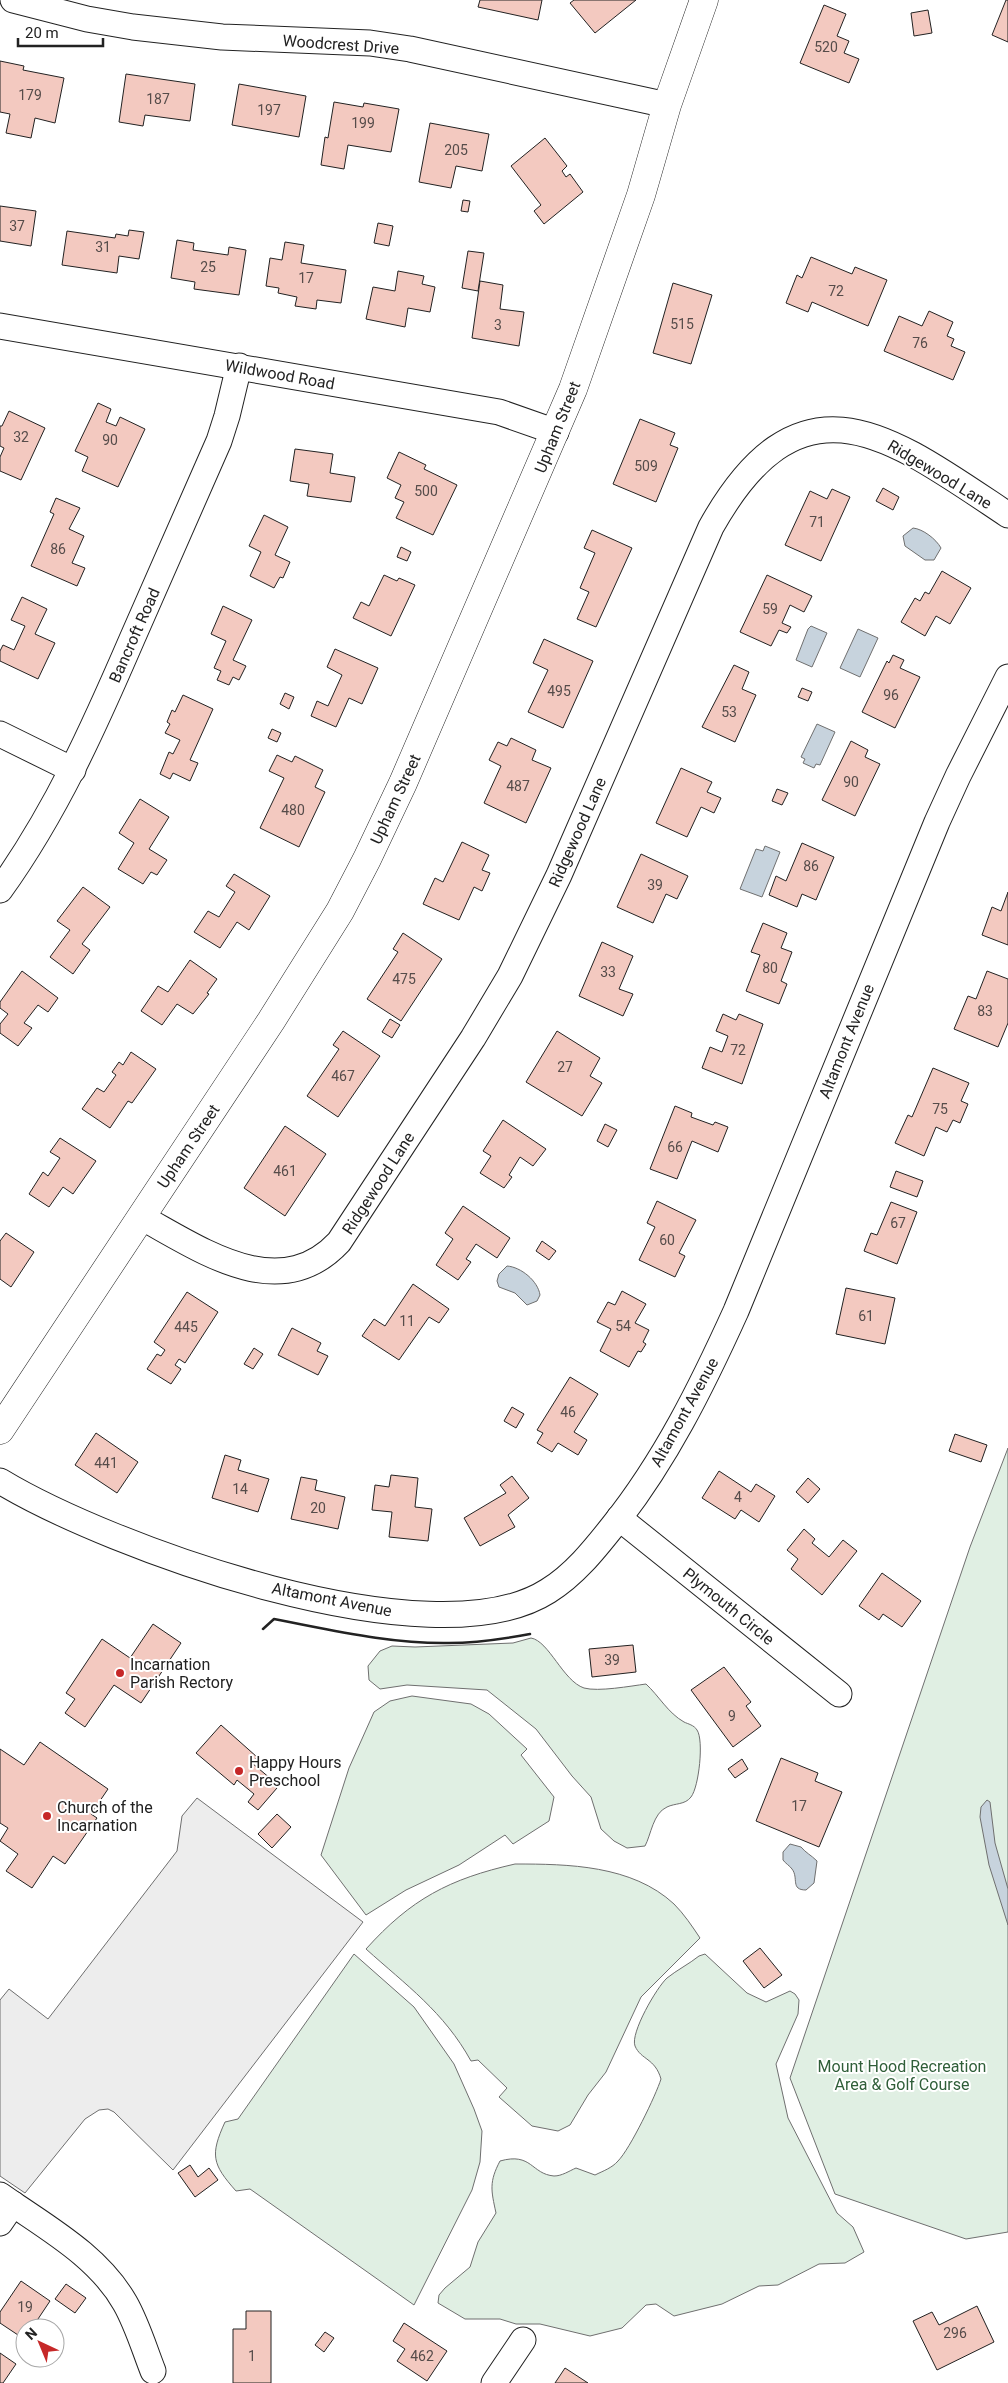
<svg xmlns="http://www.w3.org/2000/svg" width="1008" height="2383" font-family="Roboto,sans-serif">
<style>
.green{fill:#e0efe3;stroke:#6f6f6f}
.parking{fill:#ededed;stroke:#6f6f6f}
.water{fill:#c7d3dd;stroke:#6f6f6f}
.building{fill:#f3c9c0;stroke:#222}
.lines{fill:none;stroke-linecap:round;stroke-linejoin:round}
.street-casing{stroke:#222;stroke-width:27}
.secondary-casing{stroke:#222;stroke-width:29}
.street{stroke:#fff;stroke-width:25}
.secondary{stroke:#fff;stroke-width:28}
.wall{stroke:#222;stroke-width:2.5}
.poi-dot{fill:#c62828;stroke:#fff;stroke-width:2}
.labels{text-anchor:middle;stroke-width:4;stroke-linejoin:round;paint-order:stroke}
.number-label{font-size:14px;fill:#564c4a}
.street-label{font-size:16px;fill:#222;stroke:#fff}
.poi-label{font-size:16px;fill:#222;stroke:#fff;text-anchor:start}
.park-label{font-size:16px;fill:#2f5e38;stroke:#fff}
</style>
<rect width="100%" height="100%" fill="#fff"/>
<!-- green -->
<g class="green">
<polygon points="1008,1448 1008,2232 966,2239 835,2194 790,2078 970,1547"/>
<path d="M 531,1638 C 549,1641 563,1681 584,1688 C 598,1692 631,1686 646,1684 C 659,1696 668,1713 684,1722 C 688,1724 694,1725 697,1730 C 704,1740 699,1787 691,1797 C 685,1805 675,1803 667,1807 C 653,1813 651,1835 645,1846 L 627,1848 L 614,1841 L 601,1829 L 591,1797 L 572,1776 L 536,1729 L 487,1690 L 407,1685 L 380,1689 L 369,1680 L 368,1666 L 380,1651 L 392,1646 L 415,1647 L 513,1643 Z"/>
<polygon points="412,1696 471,1704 489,1714 527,1749 521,1755 554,1797 549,1821 513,1844 505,1835 459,1865 406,1890 366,1915 321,1855 349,1768 374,1712 390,1701"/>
<path d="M 515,1864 C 568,1864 632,1865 674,1904 C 684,1914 692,1926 700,1938 L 641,1997 L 606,2072 L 588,2095 L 570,2125 L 558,2131 L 532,2126 L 499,2097 L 507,2088 L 478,2060 L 471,2061 C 444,2012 406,1985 366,1949 C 411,1899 449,1879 515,1864 Z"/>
<path d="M 354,1954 L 414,2007 L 454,2064 L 474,2109 L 482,2131 L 480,2162 L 472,2190 L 414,2305 L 250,2189 L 236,2191 C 212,2164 210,2155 225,2122 L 238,2119 Z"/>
<path d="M 705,1954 L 747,1993 L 766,2002 L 790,1991 L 795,1994 L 799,2000 L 798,2014 L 776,2064 L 788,2118 L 837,2213 L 853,2227 L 864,2252 L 845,2263 L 819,2264 L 778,2285 L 759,2286 L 722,2304 L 674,2316 L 656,2304 L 646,2305 L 622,2328 L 590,2336 L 540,2324 L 516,2324 L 500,2319 L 465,2319 L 438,2303 L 439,2295 L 445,2288 L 470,2267 L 478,2242 L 496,2213 C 491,2190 489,2182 500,2161 C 532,2152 531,2174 554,2176 C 562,2176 569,2171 576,2168 L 595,2175 C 603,2171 612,2168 618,2161 C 630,2149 656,2095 661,2079 C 655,2058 641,2060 635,2046 C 630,2033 657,1987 667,1978 C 677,1970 689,1964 699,1956 Z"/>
</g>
<!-- parking -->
<polygon class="parking" points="197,1798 363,1922 173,2170 114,2112 108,2109 99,2110 85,2119 25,2193 0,2176 0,2000 9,1989 48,2019 177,1851 182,1816"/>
<!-- water -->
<g class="water">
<path d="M 913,528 C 923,529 936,539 941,548 L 934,560 L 925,560 L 905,546 L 903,536 Z"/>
<polygon points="811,626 827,633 812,667 796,660 808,629"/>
<polygon points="858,629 878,638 860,677 840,668"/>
<polygon points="817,724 835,732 820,765 816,764 814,768 803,763 805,759 801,757"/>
<polygon points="765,846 780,852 762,897 740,889 756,849 763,851"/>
<path d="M 507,1266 C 521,1267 538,1281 540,1295 L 537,1301 L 527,1305 L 515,1293 L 499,1287 L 497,1281 L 499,1274 Z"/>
<polygon points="987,1800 990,1802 995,1843 1008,1889 1008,1925 989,1865 980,1817 981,1807"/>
<path d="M 790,1844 L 801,1847 C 806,1853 811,1855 817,1861 L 814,1883 L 806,1890 C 790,1890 799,1878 792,1869 C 789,1865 786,1864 783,1860 L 783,1852 Z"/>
</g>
<!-- building -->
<g class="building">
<polygon points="480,0 542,0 538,20 478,7"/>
<polygon points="574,0 636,0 595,33 570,3"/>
<polygon points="1006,0 1008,0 1008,42 992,35"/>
<polygon points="824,5 846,14 837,36 849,41 844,53 859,59 849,83 800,63"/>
<polygon points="928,10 932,33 914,36 911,13"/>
<polygon points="0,61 24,66 23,70 64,78 55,123 35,118 31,138 6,133 10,114 0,112"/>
<polygon points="126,74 195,84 190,121 145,115 143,126 119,122"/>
<polygon points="239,84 306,96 299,137 232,125"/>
<polygon points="334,102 363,107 364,103 399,109 391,152 348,145 344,169 321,165 325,137 328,138"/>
<polygon points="430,123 489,134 482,171 456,166 451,188 419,182"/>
<polygon points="545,138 567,166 562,171 566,177 570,174 583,192 544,224 534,211 541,205 511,166"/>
<polygon points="463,200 470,201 468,212 461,211"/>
<polygon points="0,206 36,211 31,246 0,241"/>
<polygon points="378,223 393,226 389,246 374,243"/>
<polygon points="129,230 144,232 139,259 119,256 117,273 62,265 67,231 115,238 116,234 128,236"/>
<polygon points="177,240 194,243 193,250 228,255 229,247 246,250 239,295 194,289 195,282 171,278"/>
<polygon points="285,242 304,245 301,263 346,270 341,303 317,300 316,309 295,306 297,297 278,293 279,288 266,286 270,258 282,260"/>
<polygon points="468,251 484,253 478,291 462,288"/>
<polygon points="811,257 852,274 855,267 887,280 868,326 812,302 808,312 786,303 797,275 802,278"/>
<polygon points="398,271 424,276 422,284 435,287 430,312 408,308 405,327 366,319 373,287 395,291"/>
<polygon points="480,281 503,285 500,309 524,312 519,346 472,338"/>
<polygon points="673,283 712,295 691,364 653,353"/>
<polygon points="929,311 953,322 947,336 954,339 951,346 965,352 953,380 884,351 899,316 922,326"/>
<polygon points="98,403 111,409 106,422 116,426 120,417 145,429 118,487 82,471 88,457 75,451"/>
<polygon points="9,411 45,428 21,480 0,471 0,457 4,448 0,446 0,426 2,426"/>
<polygon points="640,419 675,433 670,445 678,448 656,502 613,484"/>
<polygon points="295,449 333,454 330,473 355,477 351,502 307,496 309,484 290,481"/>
<polygon points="399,452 426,465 424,469 457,485 433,535 396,518 404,502 395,498 401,485 387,478"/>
<polygon points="883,488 899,497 893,510 876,501"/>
<polygon points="832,489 850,497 821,561 785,545 810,491 827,499"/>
<polygon points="56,498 80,508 69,529 84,536 72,563 85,568 77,586 31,566 54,514 50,512"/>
<polygon points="264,515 288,527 275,555 290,562 283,578 280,577 274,588 250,576 261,552 249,546"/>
<polygon points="592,530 632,548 596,627 577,619 589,592 580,588 595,553 584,548"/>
<polygon points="401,547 411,552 407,561 397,557"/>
<polygon points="942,571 971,588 950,624 936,616 925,636 901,622 915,598 920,601 925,592 929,594"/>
<polygon points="384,575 397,581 399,578 415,585 391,636 353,618 361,602 369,606"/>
<polygon points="767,575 812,596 804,612 790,605 782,623 791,627 787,633 779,630 771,646 740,632"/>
<polygon points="22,597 47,609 35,634 55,643 38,679 0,661 0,651 3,645 14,650 25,626 11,620"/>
<polygon points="223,606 252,620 233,660 246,666 239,680 233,677 229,685 217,680 221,671 214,668 226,641 211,634"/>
<polygon points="544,639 593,661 563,728 528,712 548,670 533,663"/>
<polygon points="335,649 378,668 362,704 349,698 336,727 311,716 317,701 328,706 342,675 327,667"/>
<polygon points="893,655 904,660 900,668 920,677 895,728 862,712 887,661 889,663"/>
<polygon points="734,665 749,672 742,689 756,695 735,742 702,727"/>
<polygon points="802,688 812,692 808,701 798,697"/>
<polygon points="285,693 294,697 289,709 280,704"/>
<polygon points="183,695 213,709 190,760 198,763 190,781 173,773 170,779 160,774 169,752 173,754 180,740 165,733 170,724 167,722 172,710 175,712"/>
<polygon points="272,729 281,733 277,742 268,738"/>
<polygon points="511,738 536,750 532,760 551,768 526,823 484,803 501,766 489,760 498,742 507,746"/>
<polygon points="851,741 868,750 865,757 880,764 855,816 822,800"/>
<polygon points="277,755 292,762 295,756 323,770 315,787 325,792 299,847 260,828 284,778 269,771"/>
<polygon points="681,768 712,782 707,792 721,798 714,813 701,807 687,837 656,823"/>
<polygon points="777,789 788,793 782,805 772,801"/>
<polygon points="140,799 169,817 149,849 167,860 157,875 151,872 143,884 118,869 134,843 119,833"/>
<polygon points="462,842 489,855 482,870 490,873 482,891 474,887 459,920 423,904 435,878 443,882"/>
<polygon points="802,843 834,857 816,900 802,894 797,907 769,895 776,876 786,881"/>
<polygon points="641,854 688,876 677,899 666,894 653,923 617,907"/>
<polygon points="234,874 270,896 249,930 237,922 220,948 194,932 208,911 219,917 235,892 226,886"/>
<polygon points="83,887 110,907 82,944 90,950 73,974 50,957 70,930 57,921"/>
<polygon points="1008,892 1008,945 982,935 992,907 1001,911"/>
<polygon points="763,923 787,933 781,948 792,952 781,981 787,984 779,1004 746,991 760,955 751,952"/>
<polygon points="403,933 442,959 401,1021 367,999 398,952 393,949"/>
<polygon points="602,942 633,956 619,989 633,994 623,1016 579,996"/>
<polygon points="190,960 217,979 207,993 209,994 193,1014 177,1004 162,1025 141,1011 158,986 168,992"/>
<polygon points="22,971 58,998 48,1012 38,1005 24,1023 32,1028 18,1046 0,1033 0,1024 8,1014 0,1008 0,1002"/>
<polygon points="987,971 1008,979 1008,1023 998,1047 954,1029 968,996 976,999"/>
<polygon points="723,1014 736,1020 739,1014 763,1024 742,1084 702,1068 710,1047 722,1052 728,1036 716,1031"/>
<polygon points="390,1019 400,1025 392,1038 382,1032"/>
<polygon points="343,1031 380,1056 338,1117 307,1096 339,1049 333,1045"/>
<polygon points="557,1031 600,1058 590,1076 602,1083 582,1116 526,1082"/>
<polygon points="131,1052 156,1069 132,1103 128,1101 110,1128 82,1109 97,1088 104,1092 116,1075 112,1072 119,1062 123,1065"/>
<polygon points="933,1068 969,1083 961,1101 968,1104 960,1123 953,1120 947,1132 936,1127 924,1156 895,1143 908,1115 912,1117"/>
<polygon points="675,1106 692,1113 691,1117 713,1125 715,1122 728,1127 718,1152 692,1141 677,1179 650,1169"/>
<polygon points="503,1120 546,1149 533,1166 520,1157 509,1175 512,1177 504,1188 480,1173 491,1156 483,1151"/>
<polygon points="605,1124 617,1130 608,1147 597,1141"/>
<polygon points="285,1126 326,1154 285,1216 244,1188"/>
<polygon points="60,1138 96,1161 73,1194 63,1187 49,1207 29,1194 43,1172 48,1176 60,1158 50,1152"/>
<polygon points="896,1171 923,1181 917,1197 890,1187"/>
<polygon points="657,1201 696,1220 679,1253 685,1256 675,1277 639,1260 655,1227 647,1223"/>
<polygon points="891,1202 917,1212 897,1264 864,1251 871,1233 877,1235"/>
<polygon points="463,1206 510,1238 497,1258 476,1244 466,1259 471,1262 458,1280 436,1265 453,1239 445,1233"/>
<polygon points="6,1233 34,1252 11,1287 0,1279 0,1241"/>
<polygon points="542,1241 556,1251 549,1260 536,1251"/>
<polygon points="413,1284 449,1309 439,1323 429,1317 399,1360 362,1336 374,1319 385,1326"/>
<polygon points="846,1288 895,1298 885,1344 836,1334"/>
<polygon points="622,1291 646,1304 635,1323 649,1330 643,1342 646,1344 641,1352 638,1351 629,1367 600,1351 611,1329 597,1322 608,1302 615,1305"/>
<polygon points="187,1292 218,1312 185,1363 179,1359 175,1365 181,1369 171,1384 147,1369 157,1354 161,1356 165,1350 154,1342"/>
<polygon points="292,1328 321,1343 317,1351 328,1356 318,1375 278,1355"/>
<polygon points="254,1348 263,1354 253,1369 244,1364"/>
<polygon points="570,1377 598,1394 574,1432 587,1440 578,1455 558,1443 552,1452 537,1443 543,1433 537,1430"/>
<polygon points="512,1407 524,1414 516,1428 504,1421"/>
<polygon points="96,1433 138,1462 117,1493 75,1465"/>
<polygon points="955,1434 987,1445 981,1462 949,1451"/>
<polygon points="225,1455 241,1460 238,1470 269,1479 258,1512 212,1498"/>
<polygon points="719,1471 751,1492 756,1484 775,1496 759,1522 741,1510 735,1519 702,1498"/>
<polygon points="391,1475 418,1478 415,1507 432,1509 428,1541 389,1537 392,1512 372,1510 375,1485 389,1487"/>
<polygon points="512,1476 529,1498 508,1515 515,1527 480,1546 464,1518 506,1493 500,1485"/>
<polygon points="301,1477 317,1480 315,1490 345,1497 338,1529 291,1519"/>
<polygon points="808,1478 820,1489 808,1503 796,1492"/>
<polygon points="804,1529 815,1539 812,1543 829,1557 843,1540 857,1551 822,1595 791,1569 798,1559 787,1550"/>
<polygon points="882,1573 921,1601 902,1627 883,1614 879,1620 859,1606"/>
<polygon points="153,1624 181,1643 141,1703 114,1685 85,1727 65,1713 75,1699 66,1693 102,1639 130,1658"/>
<polygon points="633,1645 636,1672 592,1677 589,1649"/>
<polygon points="724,1667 751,1702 746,1706 761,1726 733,1747 691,1690"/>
<polygon points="221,1725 257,1757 252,1763 271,1779 269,1781 277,1788 258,1810 248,1802 254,1794 237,1780 234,1785 196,1753"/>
<polygon points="40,1742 108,1789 91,1814 97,1818 65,1864 53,1856 32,1888 6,1871 18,1854 0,1841 8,1828 0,1823 0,1749 24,1765"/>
<polygon points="781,1758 818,1773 815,1781 842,1792 819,1847 756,1821"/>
<polygon points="742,1759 748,1769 735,1778 728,1769"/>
<polygon points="277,1814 291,1827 272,1848 258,1834"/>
<polygon points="760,1948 782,1975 764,1988 743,1961"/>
<polygon points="190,2165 198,2177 209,2168 218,2180 195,2197 178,2173"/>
<polygon points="21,2281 50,2301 32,2328 25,2328 24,2339 0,2323 0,2312"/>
<polygon points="66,2284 86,2298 75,2313 55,2299"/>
<polygon points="977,2306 994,2342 937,2370 913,2321 932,2312 939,2325"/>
<polygon points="246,2311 271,2311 271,2383 233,2383 233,2329 246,2329"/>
<polygon points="404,2323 447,2351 427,2381 397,2361 405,2349 393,2341"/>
<polygon points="325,2332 334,2338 324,2352 315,2345"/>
<polygon points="0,2353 16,2364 3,2383 0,2383"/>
<polygon points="565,2368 588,2383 555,2383"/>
</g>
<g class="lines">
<!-- street casing -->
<g class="street-casing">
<g id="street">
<polyline points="13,0 87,19 133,27 222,37 370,43 410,49 667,105"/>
<polyline points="0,326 499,412 556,432"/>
<polyline points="0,734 73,770"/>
<path d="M 0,890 C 56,812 94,727 132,639 C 161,573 190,507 219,441 L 227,416 L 239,366"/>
<path d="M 141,1217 C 200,1249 279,1306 339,1242 L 473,1038 L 510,976 L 559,875 L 711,527 C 802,365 891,437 1008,515"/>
<path d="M 0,1481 C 109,1547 432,1665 548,1591 C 574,1575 594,1550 613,1526 C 665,1461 702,1386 736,1311 L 937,822 L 958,776 L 1008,677"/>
<polyline points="619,1518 839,1694"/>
<polyline points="0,2195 13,2204 0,2223"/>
<path d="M 13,2204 C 54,2232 100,2259 125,2303 C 137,2324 144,2348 153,2371"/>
<polyline points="494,2383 523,2340"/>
</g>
</g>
<!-- secondary casing -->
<g class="secondary-casing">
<polyline id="secondary" points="0,1430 271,1021 340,911 367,859 403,783 573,389 641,195 667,105 704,0"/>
</g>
<!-- street -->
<use href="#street" class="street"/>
<!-- secondary -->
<use href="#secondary" class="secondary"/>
<!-- wall -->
<path class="wall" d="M 263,1629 L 274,1619 C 332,1630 391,1644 449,1643 C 477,1643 503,1639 530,1634"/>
</g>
<!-- markers -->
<g class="poi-dot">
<circle cx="120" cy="1673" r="5"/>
<circle cx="239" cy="1771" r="5"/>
<circle cx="47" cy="1816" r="5"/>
</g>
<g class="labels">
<!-- number labels -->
<g class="number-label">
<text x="826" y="52">520</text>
<text x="30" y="100">179</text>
<text x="158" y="104">187</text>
<text x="269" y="115">197</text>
<text x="363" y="128">199</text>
<text x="456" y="155">205</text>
<text x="17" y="231">37</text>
<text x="103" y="252">31</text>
<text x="208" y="272">25</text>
<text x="306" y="283">17</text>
<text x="836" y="296">72</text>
<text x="682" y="329">515</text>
<text x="498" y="330">3</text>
<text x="920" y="348">76</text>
<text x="21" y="442">32</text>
<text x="110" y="445">90</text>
<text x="646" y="471">509</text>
<text x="426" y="496">500</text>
<text x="817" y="527">71</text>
<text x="58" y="554">86</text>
<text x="770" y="614">59</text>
<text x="559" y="696">495</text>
<text x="891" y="700">96</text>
<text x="729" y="717">53</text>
<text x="851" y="787">90</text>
<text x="518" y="791">487</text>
<text x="293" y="815">480</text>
<text x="811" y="871">86</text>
<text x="655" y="890">39</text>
<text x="770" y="973">80</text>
<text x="608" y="977">33</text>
<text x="404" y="984">475</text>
<text x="985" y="1016">83</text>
<text x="738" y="1055">72</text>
<text x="565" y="1072">27</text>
<text x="343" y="1081">467</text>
<text x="940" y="1114">75</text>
<text x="675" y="1152">66</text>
<text x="285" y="1176">461</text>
<text x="898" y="1228">67</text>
<text x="667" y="1245">60</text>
<text x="866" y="1321">61</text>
<text x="407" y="1326">11</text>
<text x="623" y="1331">54</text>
<text x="186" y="1332">445</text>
<text x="568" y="1417">46</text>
<text x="106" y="1468">441</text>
<text x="240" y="1494">14</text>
<text x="738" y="1502">4</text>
<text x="318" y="1513">20</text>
<text x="612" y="1665">39</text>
<text x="732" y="1721">9</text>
<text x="799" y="1811">17</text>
<text x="25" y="2312">19</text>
<text x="955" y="2338">296</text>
<text x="252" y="2361">1</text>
<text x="422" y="2361">462</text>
</g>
<!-- street labels -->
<g class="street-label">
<text transform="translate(341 44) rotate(4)" y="6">Woodcrest Drive</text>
<text transform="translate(280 374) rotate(10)" y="6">Wildwood Road</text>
<text transform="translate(557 427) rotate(-68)" y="6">Upham Street</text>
<text transform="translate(940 474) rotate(31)" y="6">Ridgewood Lane</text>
<text transform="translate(134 635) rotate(-66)" y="6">Bancroft Road</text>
<text transform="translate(395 799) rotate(-65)" y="6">Upham Street</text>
<text transform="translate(577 832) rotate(-66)" y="6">Ridgewood Lane</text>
<text transform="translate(846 1041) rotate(-68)" y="6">Altamont Avenue</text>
<text transform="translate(188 1146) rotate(-56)" y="6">Upham Street</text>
<text transform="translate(378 1183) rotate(-57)" y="6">Ridgewood Lane</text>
<text transform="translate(684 1412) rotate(-61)" y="6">Altamont Avenue</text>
<text transform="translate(332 1599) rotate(11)" y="6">Altamont Avenue</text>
<text transform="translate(729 1606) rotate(39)" y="6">Plymouth Circle</text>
</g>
<!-- poi labels -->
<g class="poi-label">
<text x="130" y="1670">Incarnation<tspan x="130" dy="18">Parish Rectory</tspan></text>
<text x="249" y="1768">Happy Hours<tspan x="249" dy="18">Preschool</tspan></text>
<text x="57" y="1813">Church of the<tspan x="57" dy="18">Incarnation</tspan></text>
</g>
<!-- park labels -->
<g class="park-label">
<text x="902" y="2072">Mount Hood Recreation<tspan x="902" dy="18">Area &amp; Golf Course</tspan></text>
</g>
</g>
<!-- north arrow -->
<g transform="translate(40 2343) rotate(316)"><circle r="24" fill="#ffffff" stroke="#a7a7a7"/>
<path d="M0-4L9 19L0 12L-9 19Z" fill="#c62828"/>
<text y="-8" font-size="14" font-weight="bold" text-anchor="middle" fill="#222222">N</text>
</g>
<!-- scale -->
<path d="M18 38v8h85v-8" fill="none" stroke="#222222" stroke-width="2.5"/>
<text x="25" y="38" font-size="15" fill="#222222" stroke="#ffffff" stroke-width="4" paint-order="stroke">20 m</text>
</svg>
